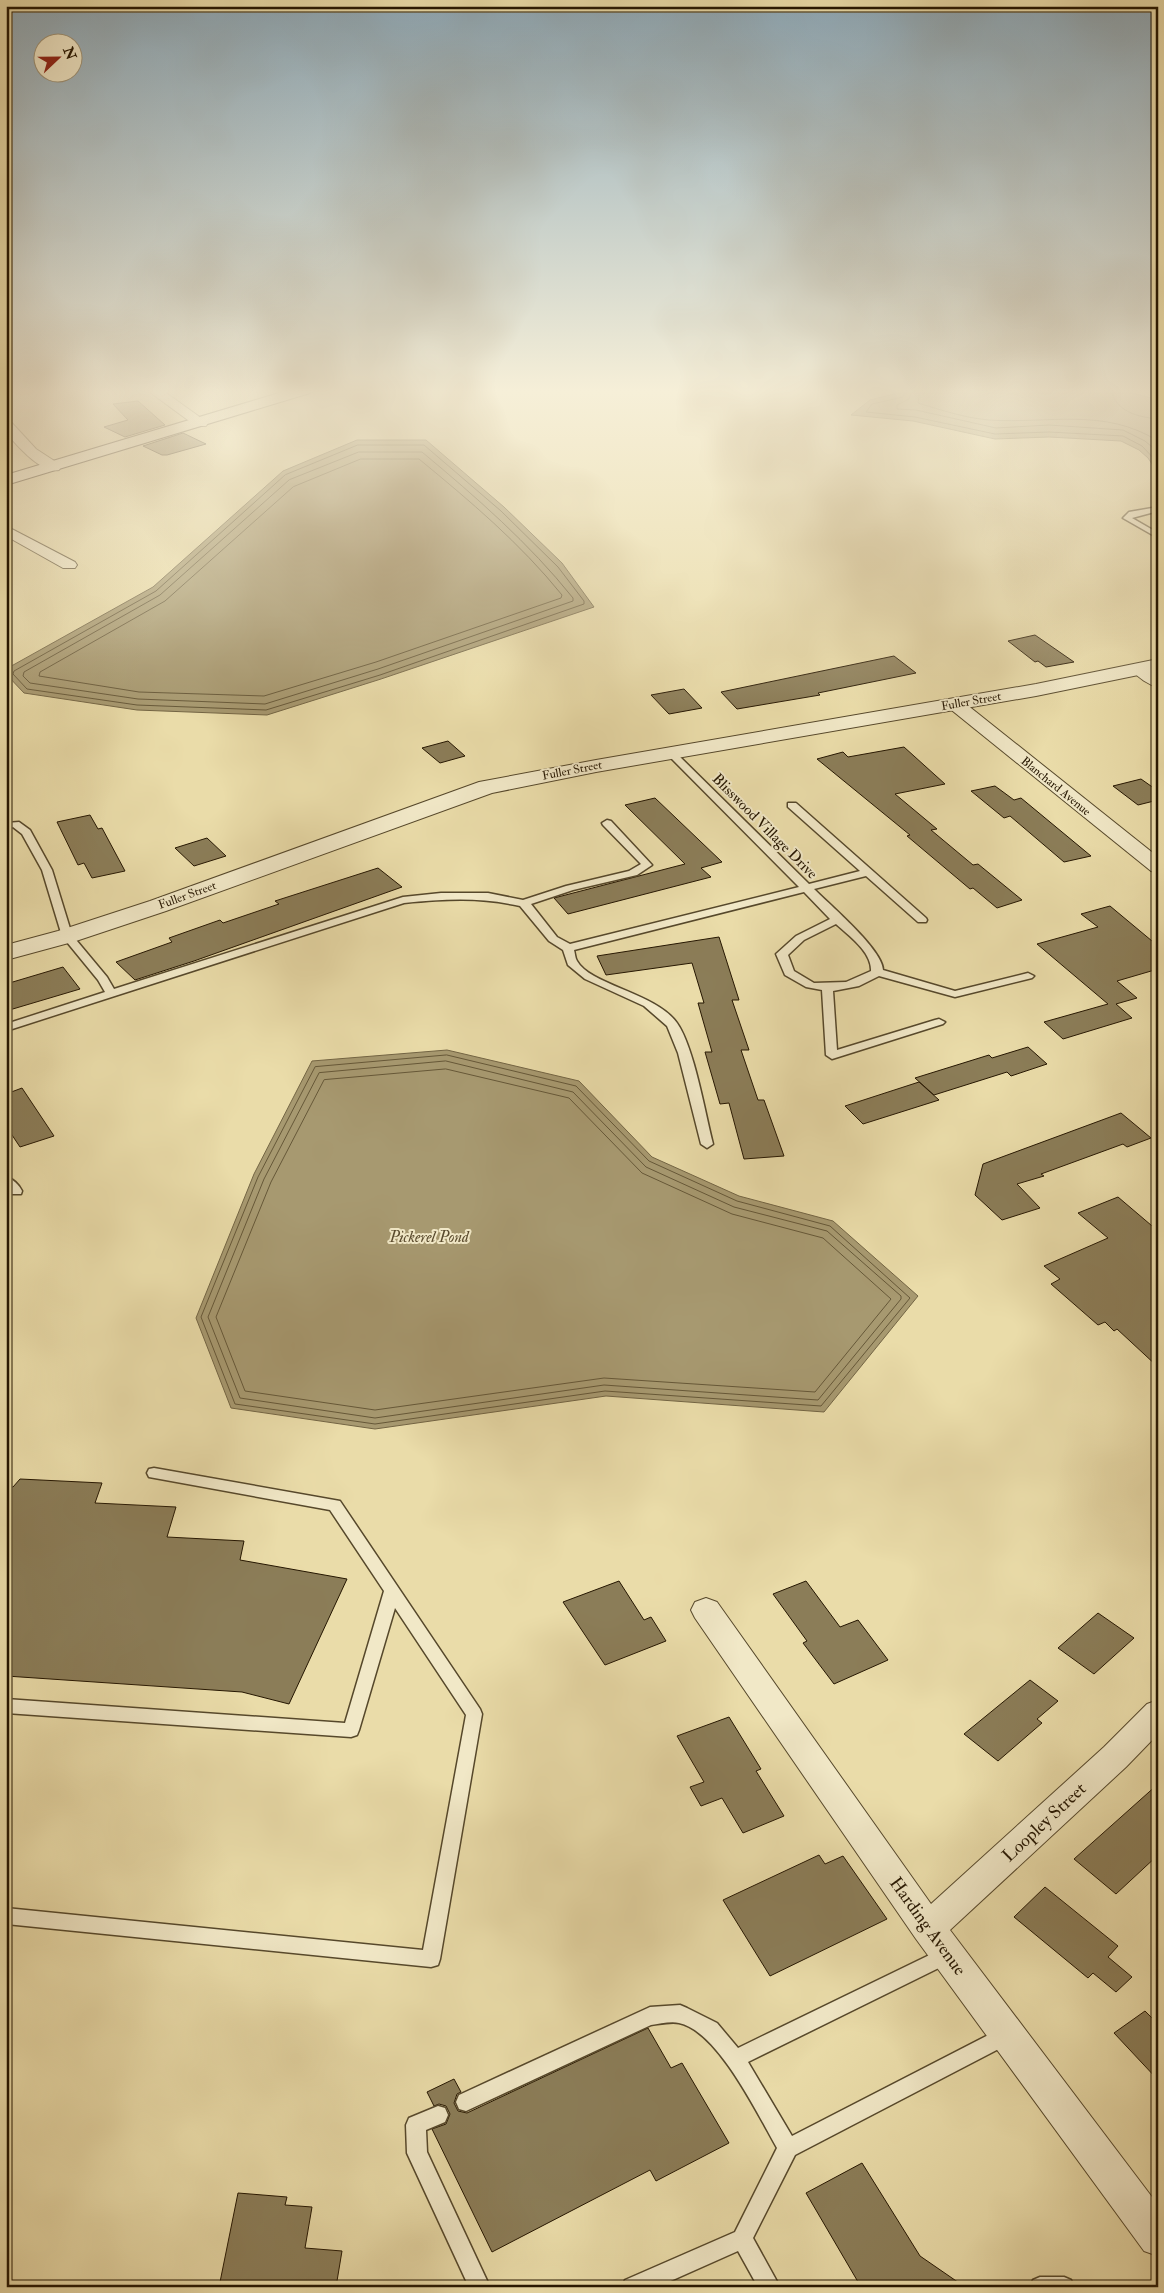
<svg xmlns="http://www.w3.org/2000/svg" width="1164" height="2293" font-family="'IM FELL Double Pica',serif">
<style>
.water{fill:#a79970;stroke:#736544}
.lines{fill:none;stroke-linecap:round;stroke-linejoin:round}
.shore{stroke:#665838;stroke-width:1}
.building{fill:#8b7d58;stroke:#251601}
.service-casing{stroke:#56482b;stroke-width:3}
.minor-casing{stroke:#56482b;stroke-width:2}
.tertiary-casing{stroke:#56482b;stroke-width:2}
.secondary-casing{stroke:#251601;stroke-width:2}
.service{fill:#f1e8c7;fill-rule:evenodd}
.minor{fill:#f1e8c7;fill-rule:evenodd}
.tertiary{fill:#f1e8c7;fill-rule:evenodd}
.secondary{fill:#f1e8c7;fill-rule:evenodd}
.labels{text-anchor:middle;stroke-width:4;stroke-linejoin:round;paint-order:stroke}
.far-street-label{font-size:12px;fill:#251601;stroke:#f1e8c7}
.street-label{font-size:15px;fill:#251601;stroke:#f1e8c7}
.water-label{font-size:16px;font-style:italic;fill:#594a2d;stroke:#f1e8c7}
.near-street-label{font-size:18px;fill:#251601;stroke:#f1e8c7}
</style>
<rect width="100%" height="100%" fill="#eadca9"/>
<filter id="stains"><feTurbulence type="fractalNoise" baseFrequency=".004" numOctaves="4"/><feColorMatrix values="0 0 0 0 .2 0 0 0 0 .09 0 0 0 0 .02 0 0 0 .5 -.17"/></filter>
<radialGradient id="worn" r=".72"><stop offset=".6" stop-color="#630" stop-opacity="0"/><stop offset="1" stop-color="#630" stop-opacity=".3"/></radialGradient>
<!-- water -->
<g class="water">
<polygon points="903,390 1122,390 1158,400 1158,473 1148,458 1139,450 1121,441 1049,437 995,439 913,421 851,415 870,400 902,392"/>
<polygon points="357,440 426,440 504,507 562,563 594,607 381,679 267,715 137,710 24,693 6,674 6,669 153,587 283,471"/>
<polygon points="447,1050 579,1081 652,1157 739,1196 833,1221 918,1296 824,1412 606,1396 375,1429 231,1408 196,1318 254,1174 312,1061"/>
</g>
<g class="lines">
<!-- shore -->
<g class="shore">
<polyline points="906,390 903,397 872,404 866,412 915,417 995,434 1049,432 1123,436 1142,446 1158,463"/>
<polyline points="912,390 909,399 897,405 897,409 916,410 996,428 1049,425 1123,430 1145,441 1158,452"/>
<path d="M 920,390 L 918,403 C 941,410 965,418 989,420 C 1049,424 1104,407 1158,441"/>
<path d="M 1111,390 C 1116,412 1138,417 1158,419"/>
<polygon points="358,445 424,445 501,511 558,567 584,601 584,604 380,675 266,710 137,705 27,689 13,674 14,671 156,591 285,475"/>
<path d="M 359,452 L 422,452 C 476,497 529,543 573,598 L 573,601 L 378,669 L 265,704 L 138,699 L 30,683 L 23,676 L 24,672 L 160,595 L 289,480 Z"/>
<path d="M 361,459 L 419,459 C 470,501 520,543 562,595 L 561,598 L 376,662 L 264,696 L 139,692 L 39,676 L 40,672 L 165,601 L 293,487 Z"/>
<polygon points="447,1055 576,1086 649,1161 737,1201 830,1226 910,1298 821,1406 605,1391 375,1424 235,1404 201,1317 258,1177 315,1067"/>
<polygon points="446,1061 573,1092 646,1167 734,1207 827,1231 901,1296 901,1299 818,1400 604,1385 375,1418 240,1398 208,1317 264,1179 319,1073"/>
<polygon points="446,1069 569,1098 642,1173 732,1214 823,1238 891,1299 815,1392 604,1378 375,1410 245,1391 216,1317 271,1182 324,1080"/>
</g>
</g>
<!-- building -->
<g class="building">
<polygon points="138,401 165,425 125,437 104,427 128,420 113,404"/>
<polygon points="183,433 206,444 167,455 162,455 143,446"/>
<polygon points="1035,635 1074,662 1046,667 1038,661 1035,662 1008,641"/>
<polygon points="894,656 916,673 818,693 820,695 737,709 721,692"/>
<polygon points="684,689 702,708 669,714 651,695"/>
<polygon points="448,741 465,756 440,763 422,748"/>
<polygon points="904,747 945,784 895,794 937,829 931,830 973,865 978,864 1022,900 997,908 973,888 970,889 907,836 910,835 817,759 843,752 848,757"/>
<polygon points="1141,779 1158,791 1158,800 1138,805 1113,786"/>
<polygon points="995,786 1014,800 1021,798 1091,856 1064,862 1010,816 1004,818 971,791"/>
<polygon points="655,798 722,862 701,868 711,877 568,914 554,898 685,864 625,805"/>
<polygon points="90,815 98,829 102,828 125,871 92,878 84,863 78,865 57,822"/>
<polygon points="207,838 226,856 194,866 175,848"/>
<polygon points="378,868 402,887 194,961 135,980 116,962 172,942 169,938 220,920 223,923 279,904 275,901"/>
<polygon points="1110,906 1158,946 1158,969 1117,981 1137,998 1116,1004 1132,1018 1063,1039 1044,1022 1108,1004 1037,944 1098,927 1081,914"/>
<polygon points="719,937 739,1000 732,1000 749,1050 741,1050 758,1100 764,1100 784,1156 744,1159 729,1103 720,1104 705,1052 712,1052 698,1003 704,1003 692,963 606,975 597,956"/>
<polygon points="63,967 80,989 6,1011 6,984"/>
<polygon points="1028,1047 1047,1064 1011,1076 1007,1072 934,1095 915,1078 989,1055 992,1058"/>
<polygon points="919,1082 939,1100 863,1124 845,1106"/>
<polygon points="22,1088 54,1136 20,1147 6,1126 6,1094"/>
<polygon points="1121,1113 1151,1138 1127,1147 1123,1144 1041,1174 1044,1176 1017,1184 1040,1208 1002,1220 975,1195 983,1164"/>
<polygon points="1118,1197 1158,1231 1158,1367 1117,1329 1114,1331 1105,1322 1098,1325 1051,1284 1060,1279 1044,1266 1108,1238 1078,1213"/>
<polygon points="20,1479 102,1483 95,1503 176,1507 167,1537 244,1541 240,1560 347,1579 289,1704 242,1692 6,1676 6,1487 13,1487"/>
<polygon points="619,1581 644,1620 651,1617 666,1641 605,1665 563,1602"/>
<polygon points="806,1581 840,1627 858,1620 888,1660 834,1684 803,1643 807,1641 773,1594"/>
<polygon points="1098,1613 1134,1638 1094,1674 1058,1648"/>
<polygon points="1030,1680 1058,1701 1037,1719 1042,1723 998,1761 964,1734"/>
<polygon points="729,1717 761,1769 756,1771 784,1816 743,1833 722,1798 701,1806 690,1787 704,1782 677,1736"/>
<polygon points="1158,1784 1158,1855 1116,1894 1074,1859"/>
<polygon points="819,1855 825,1864 843,1856 887,1919 770,1976 723,1900"/>
<polygon points="1045,1887 1118,1946 1108,1957 1132,1977 1116,1992 1093,1973 1088,1978 1014,1917"/>
<polygon points="1145,2011 1158,2024 1158,2080 1114,2033"/>
<polygon points="648,2028 671,2068 682,2063 729,2143 656,2181 650,2170 492,2252 432,2129 446,2124 450,2114 446,2106 439,2104 434,2106 427,2092 454,2079 461,2092 457,2094 454,2103 458,2111 467,2113"/>
<polygon points="862,2163 920,2256 965,2287 861,2287 806,2193"/>
<polygon points="238,2193 287,2197 285,2205 312,2207 305,2248 342,2251 336,2287 219,2287"/>
</g>
<g class="lines">
<!-- service casing -->
<g class="service-casing">
<g id="service">
<polygon points="1158,507 1158,511 1132,518 1158,533 1158,538 1123,518 1129,512"/>
<path d="M 672,751 L 675,752 L 809,884 L 860,871 L 788,807 L 788,803 L 796,803 L 926,918 L 927,920 L 926,922 L 918,922 L 866,876 L 814,889 C 830,905 883,950 883,970 L 955,991 L 1028,973 L 1034,976 L 1032,978 L 955,997 L 879,976 L 859,986 L 833,991 L 837,1050 L 935,1020 L 939,1019 L 945,1022 L 943,1024 L 832,1059 L 826,1055 L 822,990 L 806,987 L 785,975 L 776,954 L 796,936 L 830,919 L 804,892 L 574,950 C 575,953 575,958 577,961 C 590,985 656,993 677,1023 C 694,1047 705,1113 713,1144 L 707,1148 L 701,1144 L 678,1053 L 667,1026 L 644,1006 L 585,979 L 568,965 L 563,950 L 549,941 L 520,906 C 479,897 446,899 404,903 L 6,1031 L 6,1024 L 105,992 L 98,980 L 62,936 L 42,870 L 22,834 L 13,827 L 6,829 L 6,823 L 19,822 L 30,830 L 52,870 L 72,935 L 107,977 L 114,989 L 403,897 L 441,893 L 488,893 L 523,900 L 566,886 L 629,871 L 641,864 L 603,825 L 602,823 L 607,820 L 611,821 L 652,865 L 637,875 L 573,890 L 531,904 L 557,937 L 570,944 L 799,887 L 669,756 L 667,754 ZM 836,924 C 849,936 872,952 871,971 L 846,982 L 814,983 L 794,971 L 788,955 L 804,940 Z"/>
<path d="M 6,1177 C 13,1179 19,1185 22,1191 L 21,1194 L 11,1194 L 6,1189 Z"/>
<polygon points="154,1468 340,1501 480,1709 482,1714 440,1959 438,1965 431,1967 6,1924 6,1908 423,1950 466,1715 395,1608 359,1730 357,1735 351,1737 6,1713 6,1699 345,1723 384,1591 330,1510 149,1477 147,1473 149,1469"/>
<path d="M 948,1946 L 955,1948 L 957,1954 L 955,1960 L 748,2062 L 792,2136 L 1000,2029 L 1007,2026 L 1014,2029 L 1016,2035 L 1014,2041 L 795,2155 L 753,2238 L 780,2287 L 758,2287 L 738,2251 L 657,2287 L 622,2287 L 625,2280 L 735,2232 L 777,2148 C 758,2115 718,2031 679,2023 C 671,2021 659,2024 651,2025 L 466,2111 L 459,2109 L 456,2102 L 459,2095 L 650,2007 L 680,2005 L 687,2008 L 717,2023 L 738,2048 Z"/>
<polygon points="438,2106 445,2108 448,2115 445,2122 426,2130 427,2152 490,2287 469,2287 407,2153 406,2125 409,2118"/>
<polygon points="1040,2277 1064,2277 1071,2280 1074,2287 1030,2287 1033,2280"/>
</g>
</g>
<!-- minor casing -->
<g class="minor-casing">
<g id="minor">
<polygon points="147,390 162,390 208,423 206,426 196,426"/>
<path d="M 6,421 L 11,422 L 36,449 L 59,464 L 61,467 L 59,470 C 41,474 17,445 6,433 Z"/>
<polygon points="6,526 75,562 77,565 75,568 63,568 6,536"/>
<path d="M 1141,665 L 1158,674 L 1158,687 C 1149,685 1138,678 1132,670 L 1135,666 Z"/>
<polygon points="955,699 961,700 1158,857 1158,873 1151,871 949,708 946,704 949,700"/>
<polygon points="706,1598 717,1602 931,1904 1104,1747 1147,1704 1158,1700 1158,1734 1126,1767 950,1930 1158,2205 1158,2256 1144,2251 916,1939 695,1618 691,1610 695,1602"/>
</g>
</g>
<!-- tertiary casing -->
<g class="tertiary-casing">
<polygon id="tertiary" points="1158,659 1158,671 1036,696 596,772 492,793 166,911 76,941 6,960 6,945 58,931 150,901 479,782 596,760 1036,684"/>
</g>
<!-- secondary casing -->
<g class="secondary-casing">
<polygon id="secondary" points="289,390 313,390 310,393 6,485 6,475"/>
</g>
<!-- service -->
<use href="#service" class="service"/>
<!-- minor -->
<use href="#minor" class="minor"/>
<!-- tertiary -->
<use href="#tertiary" class="tertiary"/>
<!-- secondary -->
<use href="#secondary" class="secondary"/>
</g>
<!-- sky -->
<linearGradient id="sky" x2="0" y2="1"><stop stop-color="#8ea9b8"/><stop offset="0.55" stop-color="#f6efd8"/><stop offset="1" stop-color="#f6efd8" stop-opacity="0"/></linearGradient>
<rect width="1164" height="711" fill="url(#sky)"/>
<g class="labels">
<!-- far-street labels -->
<g class="far-street-label">
<text transform="translate(971 701) rotate(-10)" y="4">Fuller Street</text>
<text transform="translate(572 770) rotate(-11)" y="4">Fuller Street</text>
<text transform="translate(1056 786) rotate(39)" y="4">Blanchard Avenue</text>
<text transform="translate(187 895) rotate(-20)" y="4">Fuller Street</text>
</g>
<!-- street labels -->
<g class="street-label">
<text transform="translate(765 826) rotate(45)" y="5">Blisswood Village Drive</text>
</g>
<!-- water labels -->
<g class="water-label">
<text x="429" y="1242">Pickerel Pond</text>
</g>
<!-- near-street labels -->
<g class="near-street-label">
<text transform="translate(1044 1822) rotate(-43)" y="6">Loopley Street</text>
<text transform="translate(928 1926) rotate(54)" y="6">Harding Avenue</text>
</g>
</g>
<!-- margin -->
<rect width="1164" height="2293" fill="none" stroke="#eadca9" stroke-width="25"/>
<rect x="8" y="8" width="1149" height="2278" fill="none" stroke="#251601" stroke-width="2.5"/>
<rect x="12" y="12" width="1139" height="2268" fill="none" stroke="#251601"/>
<!-- north arrow -->
<g transform="translate(58 58) rotate(68)"><circle r="24" fill="#f1e8c7" stroke="#9f9478"/>
<path d="M0-4L9 19L0 12L-9 19Z" fill="#8f2418"/>
<text y="-8" font-size="14" font-weight="bold" text-anchor="middle" fill="#251601">N</text>
</g>
<rect width="100%" height="100%" filter="url(#stains)"/>
<rect width="100%" height="100%" fill="url(#worn)"/>
</svg>
